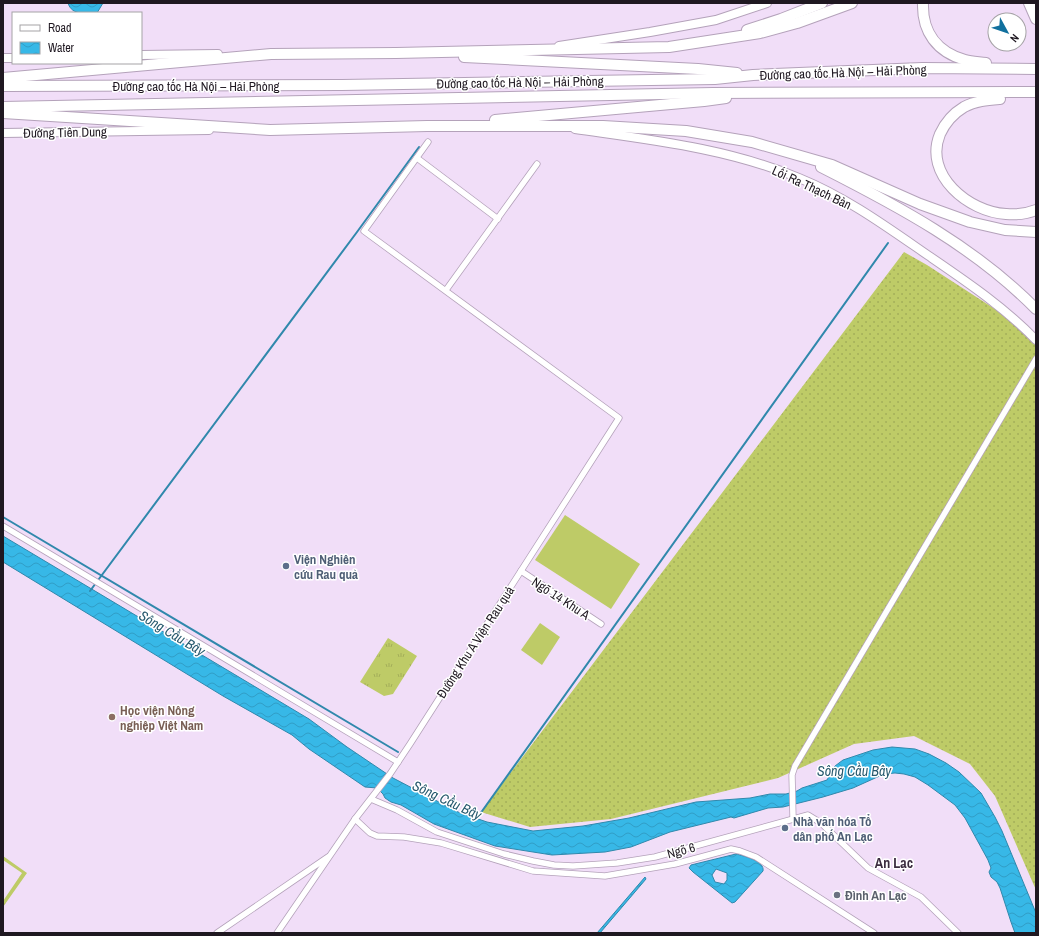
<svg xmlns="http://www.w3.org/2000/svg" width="1039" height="936" font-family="'Archivo Narrow',sans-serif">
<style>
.grass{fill:url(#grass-tufts)}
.garden{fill:url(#garden-dots)}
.pitch{fill:#becb67}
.water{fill:url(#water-waves);stroke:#3088ac;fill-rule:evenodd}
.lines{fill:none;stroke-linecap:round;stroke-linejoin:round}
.stream{stroke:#3088ac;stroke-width:2}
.street-casing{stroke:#b4a2ba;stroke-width:7}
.secondary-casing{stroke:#b4a2ba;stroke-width:10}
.highway-casing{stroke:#b4a2ba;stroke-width:12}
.street{stroke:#fff;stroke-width:5.5}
.secondary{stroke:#fff;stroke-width:8}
.highway{stroke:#fff;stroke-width:10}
.service-dot{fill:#5c6f8a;stroke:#fff;stroke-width:1.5}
.education-dot{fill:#8d6e63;stroke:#fff;stroke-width:1.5}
.worship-dot{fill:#6b7280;stroke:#fff;stroke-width:1.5}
.labels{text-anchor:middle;stroke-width:3;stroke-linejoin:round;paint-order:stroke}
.street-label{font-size:13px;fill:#1f1821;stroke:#fff}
.service-label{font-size:13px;font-weight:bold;fill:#4e5e75;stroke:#fff;text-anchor:start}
.education-label{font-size:13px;font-weight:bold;fill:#785e54;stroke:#fff;text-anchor:start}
.worship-label{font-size:13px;font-weight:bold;fill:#5b616d;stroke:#fff;text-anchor:start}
.water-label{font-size:14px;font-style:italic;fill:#27596e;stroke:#fff}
.neighbourhood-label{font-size:14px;font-weight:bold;fill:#3b2c3f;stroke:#fff}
</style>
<defs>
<pattern id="grass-tufts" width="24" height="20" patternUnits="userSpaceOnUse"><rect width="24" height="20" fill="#becb67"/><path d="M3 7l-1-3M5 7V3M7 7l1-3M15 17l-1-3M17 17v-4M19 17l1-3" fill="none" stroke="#a3ae59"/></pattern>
<pattern id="garden-dots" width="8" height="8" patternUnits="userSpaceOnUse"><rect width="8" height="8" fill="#becb67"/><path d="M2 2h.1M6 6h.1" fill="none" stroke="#a3ae59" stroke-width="1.8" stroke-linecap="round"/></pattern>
<pattern id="water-waves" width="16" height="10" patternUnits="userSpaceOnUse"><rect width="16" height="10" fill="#37b8e7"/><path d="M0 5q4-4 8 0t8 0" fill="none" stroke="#309dc6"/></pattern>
</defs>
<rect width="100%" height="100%" fill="#f1def8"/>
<!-- grass -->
<g class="grass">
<polygon points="388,638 417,656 393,694 384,696 360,682"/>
<polygon points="3,856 27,873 3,907 3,901 22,873 3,860"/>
</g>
<!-- garden -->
<polygon class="garden" points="904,252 927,265 1015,322 1036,345 1036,890 995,796 970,764 914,736 854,744 778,778 611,819 530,827 481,812"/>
<!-- pitch -->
<g class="pitch">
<polygon points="565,515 640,564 611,609 535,560"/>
<polygon points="540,623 560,637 542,665 521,650"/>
</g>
<!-- water -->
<g class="water">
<path d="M 68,3 L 103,3 L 97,13 C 86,13 72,16 68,3 Z"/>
<polygon points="3,536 309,719 347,747 393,778 458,812 487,822 533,831 583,826 629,818 696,802 750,798 770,794 786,794 797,791 802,788 827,780 835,766 843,760 873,750 892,747 915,749 929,754 946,763 959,772 981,793 995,817 1002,831 1036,913 1036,933 1015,933 1011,922 1000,888 997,882 991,877 989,872 991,868 988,860 965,818 955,805 928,785 915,777 904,774 895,773 884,774 853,788 823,797 783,807 768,808 734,818 731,817 670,832 631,847 605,852 552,855 495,846 434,824 401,805 391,802 385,798 383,794 377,788 365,787 309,749 292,735 223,696 3,562"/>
<path d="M 736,854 C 744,856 765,861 763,871 L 735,902 L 732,903 L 693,872 L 689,868 L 691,865 L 695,864 ZM 716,869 L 727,873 L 727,880 L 724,884 L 715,882 L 712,875 Z"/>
<polygon points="645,877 646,879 600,933 597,933"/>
</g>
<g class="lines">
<!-- stream -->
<g class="stream">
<polyline points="3,517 398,752"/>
<polyline points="90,591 357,232 419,147"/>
<polyline points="475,821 888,243"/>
</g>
<!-- street casing -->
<g class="street-casing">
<g id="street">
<polyline points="417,158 498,219"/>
<polyline points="446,290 537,164"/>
<polyline points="3,526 398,762"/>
<polyline points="521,571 601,624"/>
<polyline points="371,799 397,810 437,832 504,854 533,861 554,865 573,866 617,863 655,857 808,815 821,823 868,868 921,897 958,933"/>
<polyline points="793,818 792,775 795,766 1036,359"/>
<polyline points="355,819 370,833 377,836 404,837 441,843 533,871 605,876 675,864 731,849 740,851 756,857 874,933"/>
<polyline points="217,933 328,857"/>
<polyline points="277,933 355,819 390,774 410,744 619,418 364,231 428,142"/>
</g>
</g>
<!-- secondary casing -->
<g class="secondary-casing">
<g id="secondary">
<polyline points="559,46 650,32 716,20 767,3"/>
<polyline points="141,55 218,54"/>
<polyline points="3,58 13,58"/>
<path d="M 575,129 C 651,140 727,148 799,178 C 846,197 887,227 929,256 C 967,282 1004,307 1036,340"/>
<polyline points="3,133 209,130"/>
</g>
</g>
<!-- highway casing -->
<g class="highway-casing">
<g id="highway">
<path d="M 923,3 C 922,32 937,52 965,60 C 971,62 979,62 986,63"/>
<polyline points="1029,3 1036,19"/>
<polyline points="747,30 781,19 822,3"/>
<polyline points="464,57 698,69 737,73"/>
<polyline points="3,78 271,54 396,53 669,47 760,33 797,23 852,3"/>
<polyline points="3,86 342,85 715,79 753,75 922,68 1036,69"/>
<path d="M 1000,99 C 988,100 975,101 964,107 C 954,113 945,123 940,134 C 923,175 969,212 1006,214 C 1016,215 1026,214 1036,210"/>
<polyline points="3,107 713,93 1036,92"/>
<polyline points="3,113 270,130 427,126 603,126 686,131 752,142 832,165 920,204 970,222 1005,230 1036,232"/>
<polyline points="495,120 704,101 726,98"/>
<path d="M 821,167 C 898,206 975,247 1036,309"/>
</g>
</g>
<!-- street -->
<use href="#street" class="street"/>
<!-- secondary -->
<use href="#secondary" class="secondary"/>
<!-- highway -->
<use href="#highway" class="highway"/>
</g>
<!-- markers -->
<g class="service-dot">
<circle cx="286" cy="566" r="4"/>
<circle cx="785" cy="828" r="4"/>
</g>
<circle class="education-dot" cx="112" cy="717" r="4"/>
<circle class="worship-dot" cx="837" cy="895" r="4"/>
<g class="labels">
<!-- street labels -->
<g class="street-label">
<text transform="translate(843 72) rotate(-2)" y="5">Đường cao tốc Hà Nội – Hải Phòng</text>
<text transform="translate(520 82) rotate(-1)" y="5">Đường cao tốc Hà Nội – Hải Phòng</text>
<text x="196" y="91">Đường cao tốc Hà Nội – Hải Phòng</text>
<text transform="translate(65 132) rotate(-1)" y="5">Đường Tiên Dung</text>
<text transform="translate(812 187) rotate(25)" y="5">Lối Ra Thạch Bàn</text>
<text transform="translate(561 598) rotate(33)" y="5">Ngõ 14 Khu A</text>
<text transform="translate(475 642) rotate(-57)" y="5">Đường Khu A Viện Rau quả</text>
<text transform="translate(681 850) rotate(-15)" y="5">Ngõ 6</text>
</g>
<!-- service labels -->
<g class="service-label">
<text x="294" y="564">Viện Nghiên<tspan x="294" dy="15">cứu Rau quả</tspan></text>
<text x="793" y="826">Nhà văn hóa Tổ<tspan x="793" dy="15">dân phố An Lạc</tspan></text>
</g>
<!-- education labels -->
<g class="education-label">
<text x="120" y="715">Học viện Nông<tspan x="120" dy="15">nghiệp Việt Nam</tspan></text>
</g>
<!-- worship labels -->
<g class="worship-label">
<text x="845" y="900">Đình An Lạc</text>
</g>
<!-- water labels -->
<g class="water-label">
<text transform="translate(172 633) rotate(31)" y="5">Sông Cầu Bây</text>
<text x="854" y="776">Sông Cầu Bây</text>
<text transform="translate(447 800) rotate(25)" y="5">Sông Cầu Bây</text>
</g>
<!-- neighbourhood labels -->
<g class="neighbourhood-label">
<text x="894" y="868">An Lạc</text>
</g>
</g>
<!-- border -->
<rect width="1039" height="936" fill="none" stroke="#1f1821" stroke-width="8"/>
<!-- legend -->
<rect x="12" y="12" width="130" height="52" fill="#ffffff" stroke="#a5a3a6"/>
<rect x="20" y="25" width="20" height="6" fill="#ffffff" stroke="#a5a3a6"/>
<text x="48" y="32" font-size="12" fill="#1f1821">Road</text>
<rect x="20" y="42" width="20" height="12" fill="url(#water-waves)" stroke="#a5a3a6"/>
<text x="48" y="52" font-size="12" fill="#1f1821">Water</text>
<!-- north arrow -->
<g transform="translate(1007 32) rotate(130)"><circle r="19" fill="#ffffff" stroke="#a5a3a6"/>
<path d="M0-3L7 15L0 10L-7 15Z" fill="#11709e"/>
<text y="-6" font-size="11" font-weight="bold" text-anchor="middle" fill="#1f1821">N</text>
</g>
</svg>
